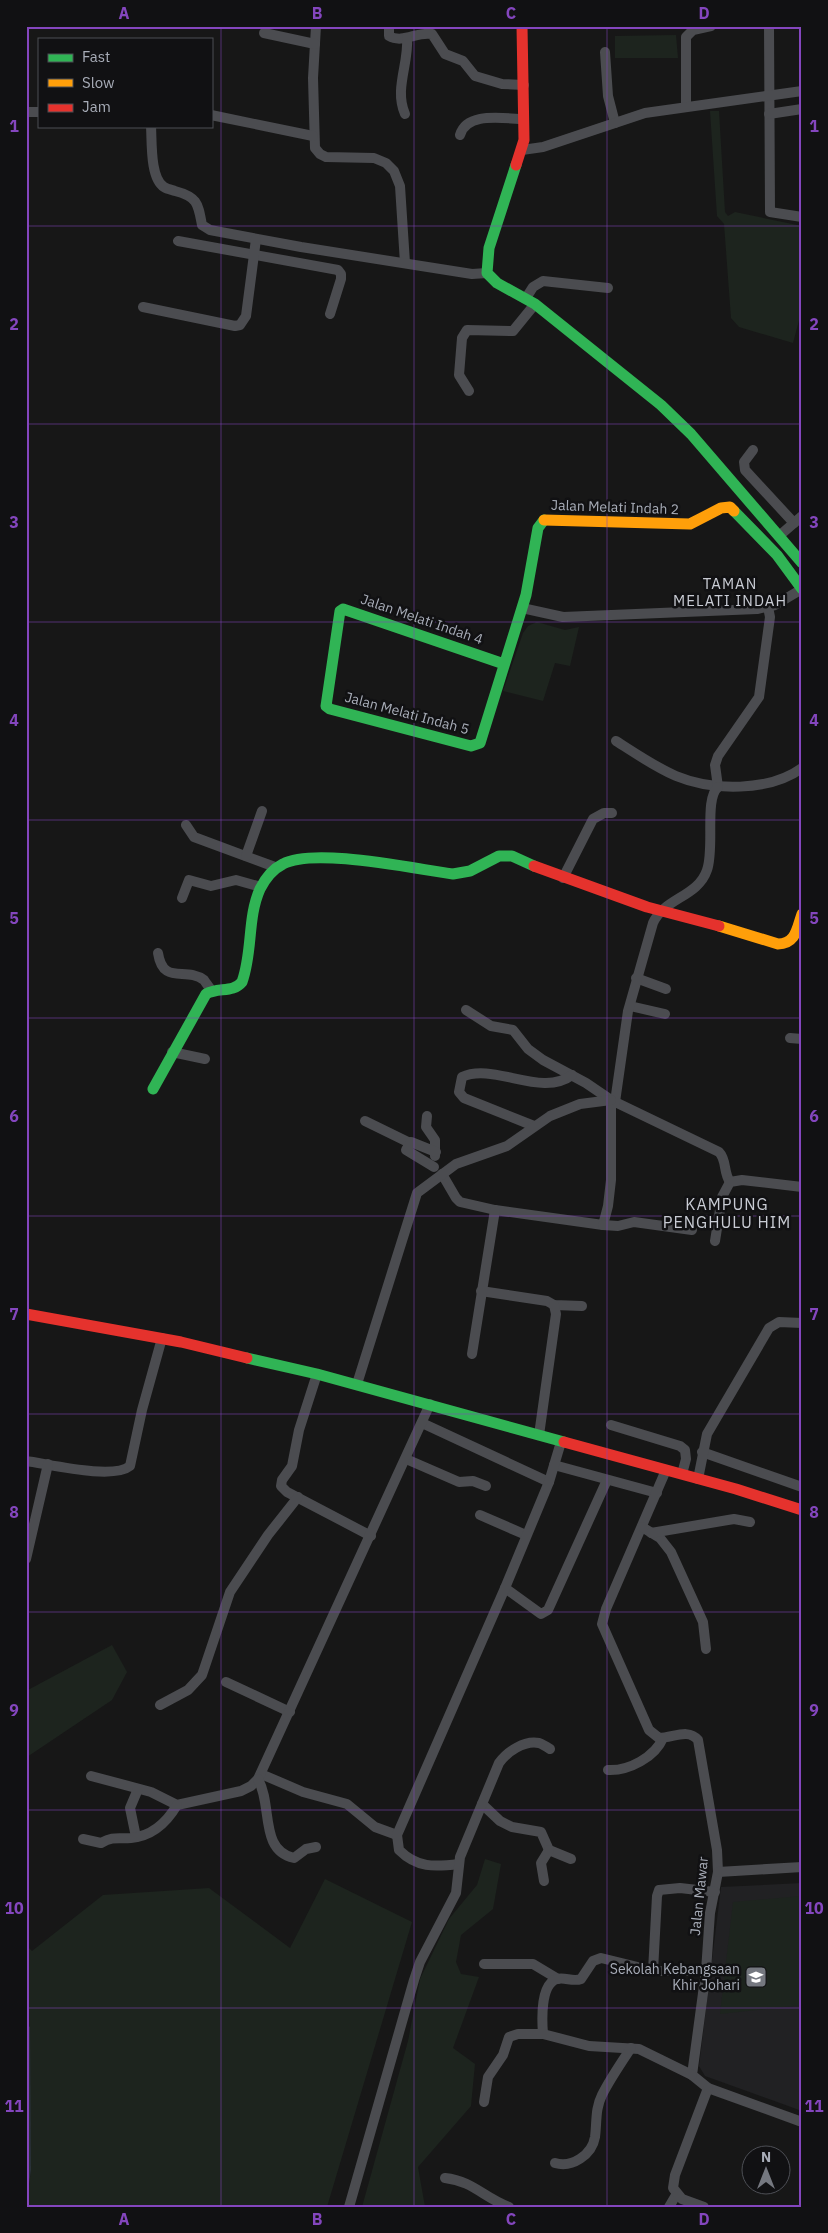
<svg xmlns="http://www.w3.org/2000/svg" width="828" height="2233" font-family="'IBM Plex Sans',sans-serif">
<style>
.built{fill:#212123}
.green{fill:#1d241e}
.water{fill:#2a3239}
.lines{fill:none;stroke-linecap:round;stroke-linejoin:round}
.street{stroke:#4b4c50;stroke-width:10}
.fast{stroke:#30b455;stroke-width:11}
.slow{stroke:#ff9f0a;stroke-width:11}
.jam{stroke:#e5322d;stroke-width:11}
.grid{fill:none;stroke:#8446be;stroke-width:1;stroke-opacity:0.55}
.labels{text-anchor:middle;stroke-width:5;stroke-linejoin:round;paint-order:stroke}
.street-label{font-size:14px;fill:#a8adb8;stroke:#111113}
.poi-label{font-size:14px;fill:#a8adb8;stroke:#111113;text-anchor:end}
.neighbourhood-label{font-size:15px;letter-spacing:1px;fill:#c9ccd4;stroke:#111113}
.quarter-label{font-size:16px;letter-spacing:1px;fill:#c9ccd4;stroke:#111113}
.neatline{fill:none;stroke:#8446be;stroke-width:2}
.grid-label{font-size:16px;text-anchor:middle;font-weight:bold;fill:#8446be}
</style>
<rect width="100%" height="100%" fill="#171717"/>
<!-- built -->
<polygon class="built" points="802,1883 802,2111 705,2076 699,2066 721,1887"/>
<!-- green -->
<g class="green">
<polygon points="676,35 678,58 615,58 615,36"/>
<polygon points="710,111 719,111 725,212 728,216 735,212 802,226 802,309 793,343 739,327 731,318 724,224 717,216"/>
<polygon points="537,622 565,630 579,627 570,666 555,663 543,701 503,691 523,633 528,626"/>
<polygon points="112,1645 127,1672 112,1700 27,1757 26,1763 26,1691"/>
<polygon points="485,1859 501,1864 493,1909 461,1935 456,1962 461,1974 479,1977 453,2048 475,2064 471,2106 418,2167 425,2207 362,2207 408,2041 420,1979 449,1919 477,1885"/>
<polygon points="325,1879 412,1922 327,2207 26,2207 31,2170 26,1945 32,1951 103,1895 209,1888 290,1948"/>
<polygon points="802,1896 802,2005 720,2014 733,1902"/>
</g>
<!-- water -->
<polygon class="water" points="26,2024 30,2027 31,2170 26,2206"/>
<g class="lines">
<!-- street -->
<g class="street">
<polyline points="316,26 313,78 315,148 320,154 326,157 374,158 386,163 394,171 400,186 405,263"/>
<path d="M 389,26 L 389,36 C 403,44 417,31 432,34 L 445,54 L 463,61 L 475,76 L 502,84 L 524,85"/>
<polyline points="769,26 770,212 802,217"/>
<polyline points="264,33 315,44"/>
<polyline points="605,52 608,96 615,123"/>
<polyline points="686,106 686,37 693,30 711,26"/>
<polyline points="26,112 39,112"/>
<path d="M 405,114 C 394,89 409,64 407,38"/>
<polyline points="769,114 802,109"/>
<polyline points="211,115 313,136"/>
<path d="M 151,126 C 152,142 150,178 164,187 C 167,189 172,190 175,191 C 198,197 198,204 202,225 L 210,230 L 301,247 L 472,274 L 487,273"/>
<path d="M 460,135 C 467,111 504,119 524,119"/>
<polyline points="522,150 543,147 645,113 802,91"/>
<polyline points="178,241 338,270 341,274 341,279 330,314"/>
<polyline points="526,298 533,287 543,281 608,288"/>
<polyline points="143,307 235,326 240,325 246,316 256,239"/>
<polyline points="469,391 459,375 462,338 467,330 513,331 535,304"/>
<polyline points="753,450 744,462 745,470 794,523"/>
<polyline points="779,536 802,516"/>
<polyline points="522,608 563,617 757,609 775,605 802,589"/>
<path d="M 616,741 C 635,753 655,767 676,776 C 712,791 769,792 802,768"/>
<polyline points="718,787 715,765 718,756 759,697 770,617 768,607"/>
<polyline points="186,825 194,837 275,867"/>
<polyline points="246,856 262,811"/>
<polyline points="563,878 593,819 604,813 612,813"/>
<polyline points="182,898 189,880 211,886 236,880 261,887"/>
<path d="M 158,953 C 163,986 186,966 204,980 C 206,983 209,987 211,990"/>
<polyline points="636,978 666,989"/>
<polyline points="630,1006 665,1014"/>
<path d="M 466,1010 L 491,1026 L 513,1030 L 528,1049 L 543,1060 L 586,1083 L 611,1100 L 719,1152 C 727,1160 723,1172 730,1182"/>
<polyline points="790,1038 802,1039"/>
<polyline points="172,1052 205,1059"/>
<path d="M 615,1102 L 628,1011 L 653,923 C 664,898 698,897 707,870 C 715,848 704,799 718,787"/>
<polyline points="427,1116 426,1127 435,1140 435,1156"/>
<polyline points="365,1121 410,1143"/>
<path d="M 534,1126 L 464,1098 L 459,1092 L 462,1077 C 493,1062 542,1098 572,1075"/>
<polyline points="434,1167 406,1150 411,1142 436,1152"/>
<polyline points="442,1174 456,1198 460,1202 495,1210 603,1225 608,1206 611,1180 611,1100"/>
<polyline points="603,1225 618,1226 634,1222 692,1230"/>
<polyline points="715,1241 722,1197 730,1182 742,1180 802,1187"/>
<polyline points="481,1291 547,1301 554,1305 582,1306"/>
<polyline points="472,1354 495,1210"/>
<polyline points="317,1374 299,1430 292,1466 282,1480 281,1486 287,1492 371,1536"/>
<polyline points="357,1384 417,1193 456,1164 507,1146 550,1116 580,1104 611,1100"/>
<polyline points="422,1423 549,1482"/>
<polyline points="611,1425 680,1446 685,1450 686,1459 682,1474"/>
<polyline points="539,1435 556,1314 554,1305"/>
<polyline points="702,1452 802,1487"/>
<polyline points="406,1459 459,1482 473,1481 486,1486"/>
<path d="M 26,1461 C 49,1464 113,1480 130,1466 L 142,1410 L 162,1338"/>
<polyline points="554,1465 657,1493"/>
<path d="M 666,1470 L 606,1609 L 602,1624 L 649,1730 L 659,1738 C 673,1738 688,1728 698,1740 L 717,1850 L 718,1872 L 710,1913 L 706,1971 L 692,2075 L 708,2088 L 802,2122"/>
<polyline points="698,1479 707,1434 769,1328 779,1322 802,1323"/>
<polyline points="480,1515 526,1535"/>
<polyline points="642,1527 660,1538 671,1552 703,1622 706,1649"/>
<polyline points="651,1533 734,1519 750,1522"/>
<polyline points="26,1559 48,1464"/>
<polyline points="505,1588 541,1614 548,1610 607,1480"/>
<polyline points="226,1682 290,1712"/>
<polyline points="160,1705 188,1690 202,1675 230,1592 268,1535 298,1497"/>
<path d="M 608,1770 C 629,1771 655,1757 663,1738"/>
<polyline points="261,1774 303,1792 347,1804 375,1827 397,1835"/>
<polyline points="91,1776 151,1792 177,1805 241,1791 251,1786 258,1779 430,1404"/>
<path d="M 258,1779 C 273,1806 259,1850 294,1858 L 306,1849 L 316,1847"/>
<polyline points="482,1804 500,1821 512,1827 541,1832 549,1850 571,1859"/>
<polyline points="136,1837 130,1808 138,1789"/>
<path d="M 83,1839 L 101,1843 C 114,1836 117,1839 131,1838 C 152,1836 167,1822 177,1805"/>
<path d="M 459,1864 C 434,1867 417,1868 399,1850 L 397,1835 L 505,1588 L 549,1482 L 561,1442"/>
<polyline points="718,1872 802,1867"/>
<polyline points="544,1881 541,1863 549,1850"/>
<polyline points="484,1964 533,1964 558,1979"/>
<polyline points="653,1971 657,1896 659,1890 680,1888 715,1892"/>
<path d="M 543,2034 C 542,2021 540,1984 557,1979 C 565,1977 573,1982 581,1979 L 593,1961 L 601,1958 L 654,1971 L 706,1971"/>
<polyline points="484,2102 488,2077 503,2055 509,2037 518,2034 543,2034 589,2046 639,2049 692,2075"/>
<path d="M 555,2163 C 572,2168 592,2155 595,2137 C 597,2122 595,2109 602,2095 C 610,2079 621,2063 631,2048"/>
<path d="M 445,2178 C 473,2181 484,2198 509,2207"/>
<path d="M 349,2207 L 414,1980 L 420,1962 L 456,1893 L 460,1857 L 499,1763 C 507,1752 524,1740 539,1743 C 542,1744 547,1747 550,1749"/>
<polyline points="669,2207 676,2195"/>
<polyline points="704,2207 682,2199 673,2188 675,2175 708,2088"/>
</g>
<!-- fast -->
<g class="fast">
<polyline points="516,165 489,248 487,273 497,283 535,304 661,405 691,434 802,563"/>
<polyline points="734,511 777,555 802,589"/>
<polyline points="504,664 343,609 340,611 326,706 330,709 471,746 480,743 526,595 538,528 544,520"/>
<path d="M 153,1089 L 206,994 C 218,987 233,993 242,982 C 253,952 247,918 260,889 C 265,879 273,869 283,864 C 314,847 415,869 453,874 L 470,871 L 499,856 L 512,856 L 534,866"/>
<polyline points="247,1358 317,1374 564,1442"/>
</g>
<!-- slow -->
<g class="slow">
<polyline points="544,520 690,524 721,508 730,507 734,511"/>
<path d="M 719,926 L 778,944 C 796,944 797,928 802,914"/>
</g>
<!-- jam -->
<g class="jam">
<polyline points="516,165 524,140 522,26"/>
<polyline points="534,866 647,907 719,926"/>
<polyline points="26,1314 181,1342 247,1358"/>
<polyline points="564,1442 736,1489 802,1510"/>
</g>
</g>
<!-- grid -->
<path class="grid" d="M 221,26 L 221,2207M 414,26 L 414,2207M 607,26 L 607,2207M 26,226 L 802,226M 26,424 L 802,424M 26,622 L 802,622M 26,820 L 802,820M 26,1018 L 802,1018M 26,1216 L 802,1216M 26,1414 L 802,1414M 26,1612 L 802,1612M 26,1810 L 802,1810M 26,2008 L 802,2008"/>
<!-- icons -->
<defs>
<g id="school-square" transform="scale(1.125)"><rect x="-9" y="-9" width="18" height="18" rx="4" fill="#757880" stroke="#111113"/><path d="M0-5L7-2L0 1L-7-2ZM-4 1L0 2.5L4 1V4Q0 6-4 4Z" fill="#fff"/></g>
</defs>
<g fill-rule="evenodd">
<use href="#school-square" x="756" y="1977"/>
</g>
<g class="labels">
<!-- street labels -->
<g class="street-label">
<text transform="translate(615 507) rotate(2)" y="5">Jalan Melati Indah 2</text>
<text transform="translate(422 619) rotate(19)" y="5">Jalan Melati Indah 4</text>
<text transform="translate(407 713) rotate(15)" y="5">Jalan Melati Indah 5</text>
<text transform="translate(699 1896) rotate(-84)" y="5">Jalan Mawar</text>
</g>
<!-- poi labels -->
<g class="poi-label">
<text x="740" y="1974">Sekolah Kebangsaan<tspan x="740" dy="16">Khir Johari</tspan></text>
</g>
<!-- neighbourhood labels -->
<g class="neighbourhood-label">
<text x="730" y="589">TAMAN<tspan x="730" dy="17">MELATI INDAH</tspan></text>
</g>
<!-- quarter labels -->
<g class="quarter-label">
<text x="727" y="1210">KAMPUNG<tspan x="727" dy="18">PENGHULU HIM</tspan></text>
</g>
</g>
<!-- border -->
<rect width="828" height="2233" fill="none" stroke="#111113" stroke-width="55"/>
<!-- legend -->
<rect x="38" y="38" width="175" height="90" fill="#111113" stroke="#4d4f55"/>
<rect x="48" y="54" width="25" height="8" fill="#30b455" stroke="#4d4f55"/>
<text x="82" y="62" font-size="15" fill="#a8adb8">Fast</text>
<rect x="48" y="79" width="25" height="8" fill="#ff9f0a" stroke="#4d4f55"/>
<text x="82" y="88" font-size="15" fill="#a8adb8">Slow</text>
<rect x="48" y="104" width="25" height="8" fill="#e5322d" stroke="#4d4f55"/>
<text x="82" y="112" font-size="15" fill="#a8adb8">Jam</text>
<!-- north arrow -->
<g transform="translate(766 2170)"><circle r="24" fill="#111113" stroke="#4d4f55"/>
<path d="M0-4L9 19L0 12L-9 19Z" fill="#757880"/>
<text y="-8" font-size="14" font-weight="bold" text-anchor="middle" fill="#a8adb8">N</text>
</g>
<rect x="28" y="28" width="772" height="2178" class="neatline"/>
<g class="grid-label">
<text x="124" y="19">A</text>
<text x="317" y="19">B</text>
<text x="511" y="19">C</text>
<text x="704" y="19">D</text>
<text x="14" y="132">1</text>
<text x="814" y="132">1</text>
<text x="14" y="330">2</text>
<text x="814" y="330">2</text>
<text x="14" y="528">3</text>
<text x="814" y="528">3</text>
<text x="14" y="726">4</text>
<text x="814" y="726">4</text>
<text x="14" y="924">5</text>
<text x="814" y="924">5</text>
<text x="14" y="1122">6</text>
<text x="814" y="1122">6</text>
<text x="14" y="1320">7</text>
<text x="814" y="1320">7</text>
<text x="14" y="1518">8</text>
<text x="814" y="1518">8</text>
<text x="14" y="1716">9</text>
<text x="814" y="1716">9</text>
<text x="14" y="1914">10</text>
<text x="814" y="1914">10</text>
<text x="14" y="2112">11</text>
<text x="814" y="2112">11</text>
<text x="124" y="2225">A</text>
<text x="317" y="2225">B</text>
<text x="511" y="2225">C</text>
<text x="704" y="2225">D</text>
</g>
</svg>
